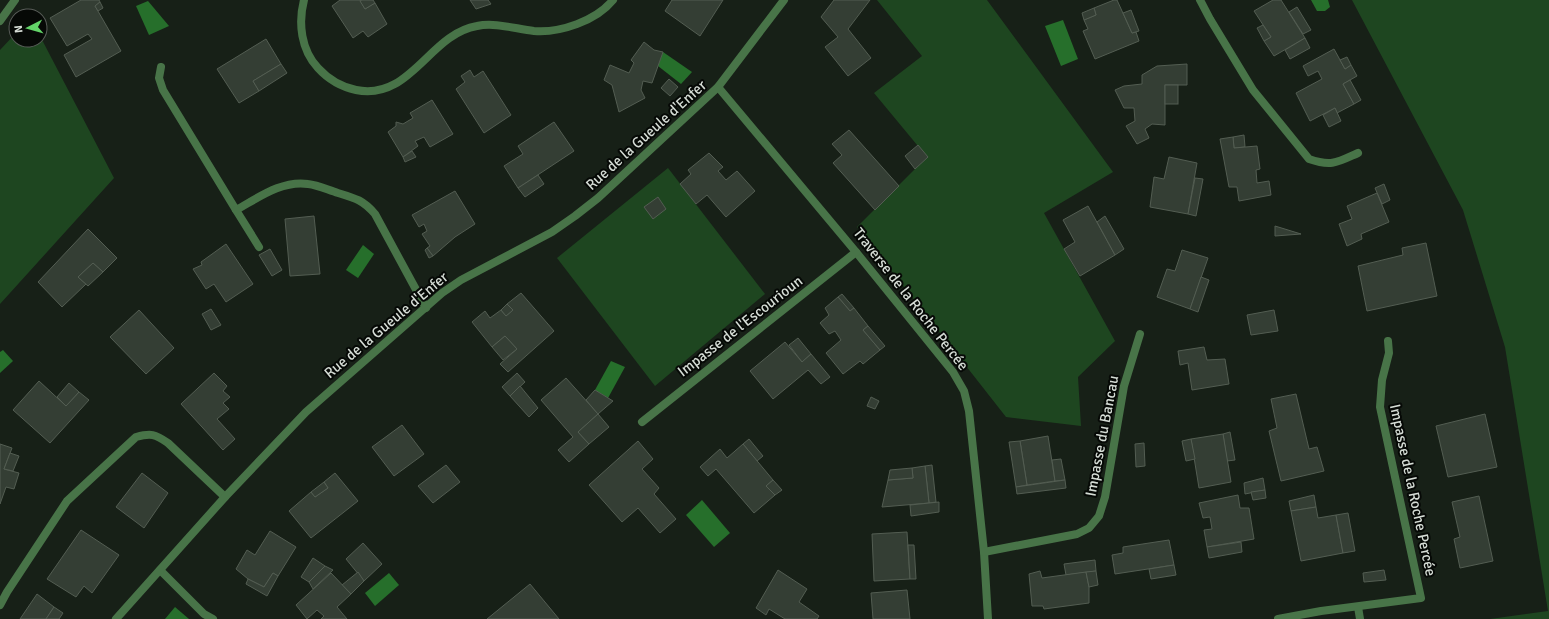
<svg xmlns="http://www.w3.org/2000/svg" width="1549" height="619" font-family="Signika,sans-serif">
<style>
.green{fill:#1e4620}
.water{fill:#266f2b}
.building{fill:#343e34;stroke:#535d52}
.lines{fill:none;stroke-linecap:round;stroke-linejoin:round}
.minor{stroke:#487448;stroke-width:8}
.labels{text-anchor:middle;stroke-width:4;stroke-linejoin:round;paint-order:stroke}
.street-label{font-size:15px;fill:#d5dcd5;stroke:#060906}
</style>
<rect width="100%" height="100%" fill="#172017"/>
<!-- green -->
<g class="green">
<polygon points="877,0 987,0 1113,172 1044,213 1115,341 1078,377 1081,426 1006,417 857,227 927,157 874,93 922,56"/>
<polygon points="1352,0 1549,0 1549,619 1490,619 1548,611 1505,347 1463,210"/>
<polygon points="16,33 16,40 40,40 40,36 114,178 0,304 0,50"/>
<polygon points="668,168 765,294 655,386 557,258"/>
</g>
<!-- water -->
<g class="water">
<polygon points="1311,0 1328,0 1330,7 1325,11 1317,11"/>
<polygon points="148,1 169,26 149,35 136,6"/>
<polygon points="1063,20 1078,59 1061,66 1045,26"/>
<polygon points="663,52 692,72 681,84 658,66"/>
<polygon points="363,245 374,254 358,278 346,270"/>
<polygon points="3,350 13,361 0,373 0,352"/>
<polygon points="611,361 625,367 608,398 595,390"/>
<polygon points="702,500 730,533 714,547 686,515"/>
<polygon points="389,573 399,585 375,606 365,593"/>
<polygon points="175,607 189,619 165,619"/>
</g>
<!-- building -->
<g class="building">
<polygon points="81,0 99,0 100,2 95,6 121,51 76,77 64,55 92,39 88,34 67,46 50,18"/>
<polygon points="340,0 360,0 365,9 375,3 387,24 368,37 363,31 353,38 332,6"/>
<polygon points="362,0 373,0 375,3 365,9 360,1"/>
<polygon points="470,0 488,0 491,4 476,9"/>
<polygon points="672,0 723,0 700,36 665,11"/>
<polygon points="834,0 870,0 848,29 871,58 848,76 825,47 838,37 821,17"/>
<polygon points="1114,0 1117,0 1132,33 1136,32 1139,41 1095,59 1083,31 1088,29 1084,20 1096,15 1094,8"/>
<polygon points="1273,0 1281,0 1305,38 1274,56 1264,41 1271,37 1254,11"/>
<polygon points="100,2 103,8 98,11 95,6"/>
<polygon points="1297,7 1311,30 1303,34 1289,12"/>
<polygon points="1094,8 1096,15 1084,20 1082,13"/>
<polygon points="1131,10 1139,31 1132,33 1123,13"/>
<polygon points="1263,25 1271,37 1264,41 1257,28"/>
<polygon points="1305,38 1310,48 1290,59 1285,50"/>
<polygon points="266,39 281,64 253,81 259,91 239,103 217,69"/>
<polygon points="644,42 654,50 663,52 652,83 643,81 641,90 645,98 619,112 612,85 604,80 610,65 629,73 634,63 631,60"/>
<polygon points="1334,49 1345,69 1351,65 1357,76 1343,84 1354,104 1337,113 1335,108 1310,121 1296,93 1322,79 1318,71 1308,76 1303,66"/>
<polygon points="1347,57 1351,65 1345,69 1340,60"/>
<polygon points="281,64 287,73 259,91 253,81"/>
<polygon points="1187,64 1187,85 1165,85 1165,125 1152,124 1145,129 1149,138 1137,144 1126,126 1135,121 1134,108 1124,108 1115,90 1124,86 1142,84 1142,75 1157,66"/>
<polygon points="470,70 474,77 483,71 511,115 484,133 456,89 465,82 461,76"/>
<polygon points="669,79 678,87 670,96 661,88"/>
<polygon points="1350,80 1361,100 1354,104 1343,84"/>
<rect x="1165" y="85" width="13" height="19"/>
<polygon points="432,100 453,134 430,147 424,137 415,141 418,146 403,157 388,132 396,126 396,122 403,124 413,118 410,113"/>
<polygon points="1335,108 1341,121 1329,127 1323,115"/>
<polygon points="554,122 574,151 518,188 504,166 523,154 518,146"/>
<polygon points="849,130 899,186 875,210 833,163 842,155 832,144"/>
<polygon points="1244,135 1245,147 1234,148 1233,137"/>
<polygon points="1233,137 1234,148 1257,146 1260,169 1256,170 1257,183 1269,181 1271,195 1239,201 1237,187 1229,187 1220,139"/>
<polygon points="918,145 928,157 915,169 905,156"/>
<polygon points="412,151 416,157 405,162 403,157"/>
<polygon points="709,153 723,167 718,171 726,180 737,171 755,191 726,217 707,195 696,204 680,184 691,174 688,170"/>
<polygon points="1169,157 1197,163 1188,214 1150,207 1154,177 1164,179"/>
<polygon points="538,175 544,184 525,197 518,188"/>
<polygon points="1195,178 1203,179 1196,216 1188,214"/>
<polygon points="1384,184 1390,200 1382,204 1375,188"/>
<polygon points="455,191 475,224 455,237 433,256 427,248 430,246 422,234 427,231 424,224 419,227 412,215"/>
<polygon points="1377,193 1389,222 1361,234 1362,239 1347,246 1339,224 1352,219 1347,206"/>
<polygon points="658,197 666,209 653,219 644,207"/>
<polygon points="1088,206 1115,255 1080,276 1064,249 1075,242 1063,220"/>
<polygon points="314,216 320,274 290,276 285,219"/>
<polygon points="1105,216 1124,249 1115,255 1097,222"/>
<polygon points="1275,226 1301,234 1275,236"/>
<polygon points="88,229 117,258 103,272 93,263 78,277 86,284 62,307 38,282"/>
<polygon points="1426,243 1437,296 1367,311 1358,266 1403,255 1402,248"/>
<polygon points="226,244 253,284 226,302 214,284 206,289 193,269 202,265 201,262"/>
<polygon points="427,248 433,256 429,258 425,250"/>
<polygon points="270,249 282,270 272,276 259,255"/>
<polygon points="1182,250 1208,258 1190,309 1157,297 1167,269 1175,271"/>
<polygon points="93,263 103,272 88,286 78,277"/>
<polygon points="1201,277 1209,280 1198,312 1190,309"/>
<polygon points="521,293 554,331 508,372 500,364 517,349 505,336 492,347 472,322 485,311 490,318 501,310 506,316 513,310 507,304"/>
<polygon points="842,294 854,308 850,311 838,297"/>
<polygon points="838,297 850,311 854,308 868,326 863,330 880,350 863,364 860,361 843,374 826,353 841,340 835,331 829,334 820,323 829,315 825,308"/>
<polygon points="507,304 513,310 506,316 501,310"/>
<polygon points="211,309 221,325 211,330 202,314"/>
<polygon points="139,310 174,348 146,374 110,337"/>
<polygon points="1274,310 1278,331 1251,335 1247,315"/>
<polygon points="868,326 885,346 880,350 863,330"/>
<polygon points="505,336 517,349 503,360 492,347"/>
<polygon points="798,338 811,354 802,362 789,345"/>
<polygon points="785,342 802,362 811,354 830,377 821,384 808,370 773,399 750,371"/>
<polygon points="1204,347 1207,360 1225,359 1229,384 1192,390 1188,363 1180,365 1178,351"/>
<polygon points="214,373 227,386 223,391 230,397 223,403 229,409 217,419 235,439 223,450 181,404"/>
<polygon points="517,373 525,382 510,396 502,387"/>
<polygon points="566,378 598,414 578,432 589,444 569,462 558,450 573,437 541,400"/>
<polygon points="39,381 66,406 79,392 89,400 50,443 13,410"/>
<polygon points="69,383 79,392 66,406 57,397"/>
<polygon points="520,386 538,408 529,417 510,396"/>
<polygon points="595,390 613,401 598,414 586,400"/>
<polygon points="1296,394 1309,449 1317,447 1324,471 1281,481 1269,431 1277,428 1271,399"/>
<polygon points="871,397 879,401 875,409 867,406"/>
<polygon points="598,414 609,427 589,444 578,432"/>
<polygon points="1485,414 1497,467 1448,477 1436,426"/>
<polygon points="402,425 424,454 394,476 372,447"/>
<polygon points="1230,432 1235,460 1227,461 1223,434"/>
<polygon points="1223,434 1231,482 1199,488 1191,439"/>
<polygon points="1048,436 1055,481 1027,485 1020,441"/>
<polygon points="749,439 763,456 757,461 743,444"/>
<polygon points="1191,439 1195,459 1186,461 1182,441"/>
<polygon points="638,441 653,459 642,469 659,488 654,494 676,519 660,533 638,508 622,522 589,485"/>
<polygon points="1020,441 1027,485 1016,487 1009,442"/>
<polygon points="1144,443 1145,466 1136,467 1135,444"/>
<polygon points="0,444 12,448 4,469 19,473 14,489 6,487 0,504"/>
<polygon points="743,444 773,480 766,486 775,495 754,513 716,469 708,476 700,467 720,449 727,458"/>
<polygon points="10,453 19,456 13,471 4,469"/>
<polygon points="1061,459 1065,480 1055,481 1052,460"/>
<polygon points="446,465 460,482 433,503 418,486"/>
<polygon points="932,465 936,502 929,503 925,466"/>
<polygon points="925,466 929,503 882,507 888,480 913,478 912,468"/>
<polygon points="912,468 913,478 888,480 890,470"/>
<polygon points="142,473 168,493 144,528 116,507"/>
<polygon points="335,473 358,501 311,538 289,511 311,492 315,497 328,488 324,482"/>
<polygon points="1263,478 1265,490 1245,494 1244,483"/>
<polygon points="773,480 782,490 775,495 766,486"/>
<polygon points="1065,480 1066,488 1017,494 1016,487"/>
<polygon points="324,482 328,488 315,497 311,492"/>
<polygon points="1265,490 1266,498 1253,500 1251,492"/>
<polygon points="1238,495 1240,508 1249,508 1254,539 1207,547 1204,530 1212,529 1210,517 1203,518 1199,503"/>
<polygon points="1314,495 1316,507 1291,511 1289,501"/>
<polygon points="1479,496 1493,561 1460,568 1454,539 1460,537 1452,502"/>
<polygon points="939,502 939,512 911,516 910,505"/>
<polygon points="1316,507 1318,518 1336,515 1343,553 1301,561 1291,511"/>
<polygon points="1348,513 1355,551 1343,553 1336,515"/>
<polygon points="81,530 119,555 92,593 84,586 76,597 47,579"/>
<polygon points="270,531 296,547 278,576 273,573 264,587 248,579 236,569 247,550 255,555"/>
<polygon points="907,532 910,579 874,581 872,534"/>
<polygon points="1169,540 1174,565 1115,574 1112,555 1123,553 1123,547"/>
<polygon points="1241,542 1242,552 1209,558 1207,547"/>
<polygon points="363,543 382,564 364,581 346,559"/>
<polygon points="908,545 914,545 916,579 910,579"/>
<polygon points="313,558 325,566 309,582 301,577"/>
<polygon points="1095,560 1096,571 1066,575 1064,564"/>
<polygon points="1174,565 1176,575 1151,579 1149,569"/>
<polygon points="325,566 333,570 313,589 309,582"/>
<polygon points="778,570 807,589 799,602 819,616 817,619 785,619 769,609 766,615 756,608"/>
<polygon points="1384,570 1386,580 1364,582 1363,573"/>
<polygon points="1040,571 1042,578 1086,572 1089,587 1089,603 1044,609 1043,606 1032,606 1029,574"/>
<polygon points="1096,571 1098,585 1089,587 1086,572"/>
<polygon points="358,572 364,581 351,594 342,585"/>
<polygon points="273,573 278,576 267,596 246,584 248,579 264,587"/>
<polygon points="331,573 351,594 337,607 347,619 321,619 324,616 317,610 307,619 296,605"/>
<polygon points="530,584 559,619 487,619"/>
<polygon points="907,590 910,619 873,619 871,593"/>
<polygon points="37,594 54,607 46,619 20,619"/>
<polygon points="54,607 63,613 59,619 46,619"/>
</g>
<g class="lines">
<!-- minor -->
<g class="minor">
<path d="M 304,0 C 298,23 301,50 318,68 C 328,79 342,87 356,90 C 411,101 429,34 477,26 C 495,22 516,29 534,31 C 560,33 596,21 613,0"/>
<path d="M 1200,0 L 1210,19 L 1253,90 L 1309,159 C 1332,167 1338,162 1358,153"/>
<polyline points="0,21 15,0"/>
<path d="M 161,67 L 159,78 L 163,90 L 236,210 C 258,198 282,180 308,184 C 318,185 328,190 338,193 C 355,198 363,200 375,214 L 426,308"/>
<polyline points="718,87 856,252 953,372 964,391 969,411 984,552 988,619"/>
<polyline points="236,210 259,247"/>
<polyline points="642,422 856,252"/>
<polyline points="984,552 1077,534 1089,528 1099,516 1105,497 1124,386 1140,334"/>
<polyline points="160,570 204,614 213,619"/>
<path d="M 0,605 L 7,592 L 67,501 L 136,437 C 151,433 155,434 168,443 L 225,497"/>
<polyline points="1358,607 1360,619"/>
<polyline points="116,619 225,497 306,412 442,293 461,280 552,232 575,216 598,198 718,87 784,0"/>
<polyline points="1278,619 1321,611 1421,598 1380,407 1382,380 1389,353 1388,341"/>
</g>
</g>
<g class="labels">
<!-- street labels -->
<g class="street-label">
<text transform="translate(646 135) rotate(-42)" y="5">Rue de la Gueule d'Enfer</text>
<text transform="translate(911 299) rotate(52)" y="5">Traverse de la Roche Percée</text>
<text transform="translate(386 325) rotate(-40)" y="5">Rue de la Gueule d'Enfer</text>
<text transform="translate(740 326) rotate(-38)" y="5">Impasse de l'Escourioun</text>
<text transform="translate(1102 436) rotate(-79)" y="5">Impasse du Bancau</text>
<text transform="translate(1413 490) rotate(78)" y="5">Impasse de la Roche Percée</text>
</g>
</g>
<!-- north arrow -->
<g transform="translate(28 28) rotate(264)"><circle r="19" fill="#060906" stroke="#595d59"/>
<path d="M0-3L7 15L0 10L-7 15Z" fill="#63d469"/>
<text y="-6" font-size="11" font-weight="bold" text-anchor="middle" fill="#d5dcd5">N</text>
</g>
</svg>
